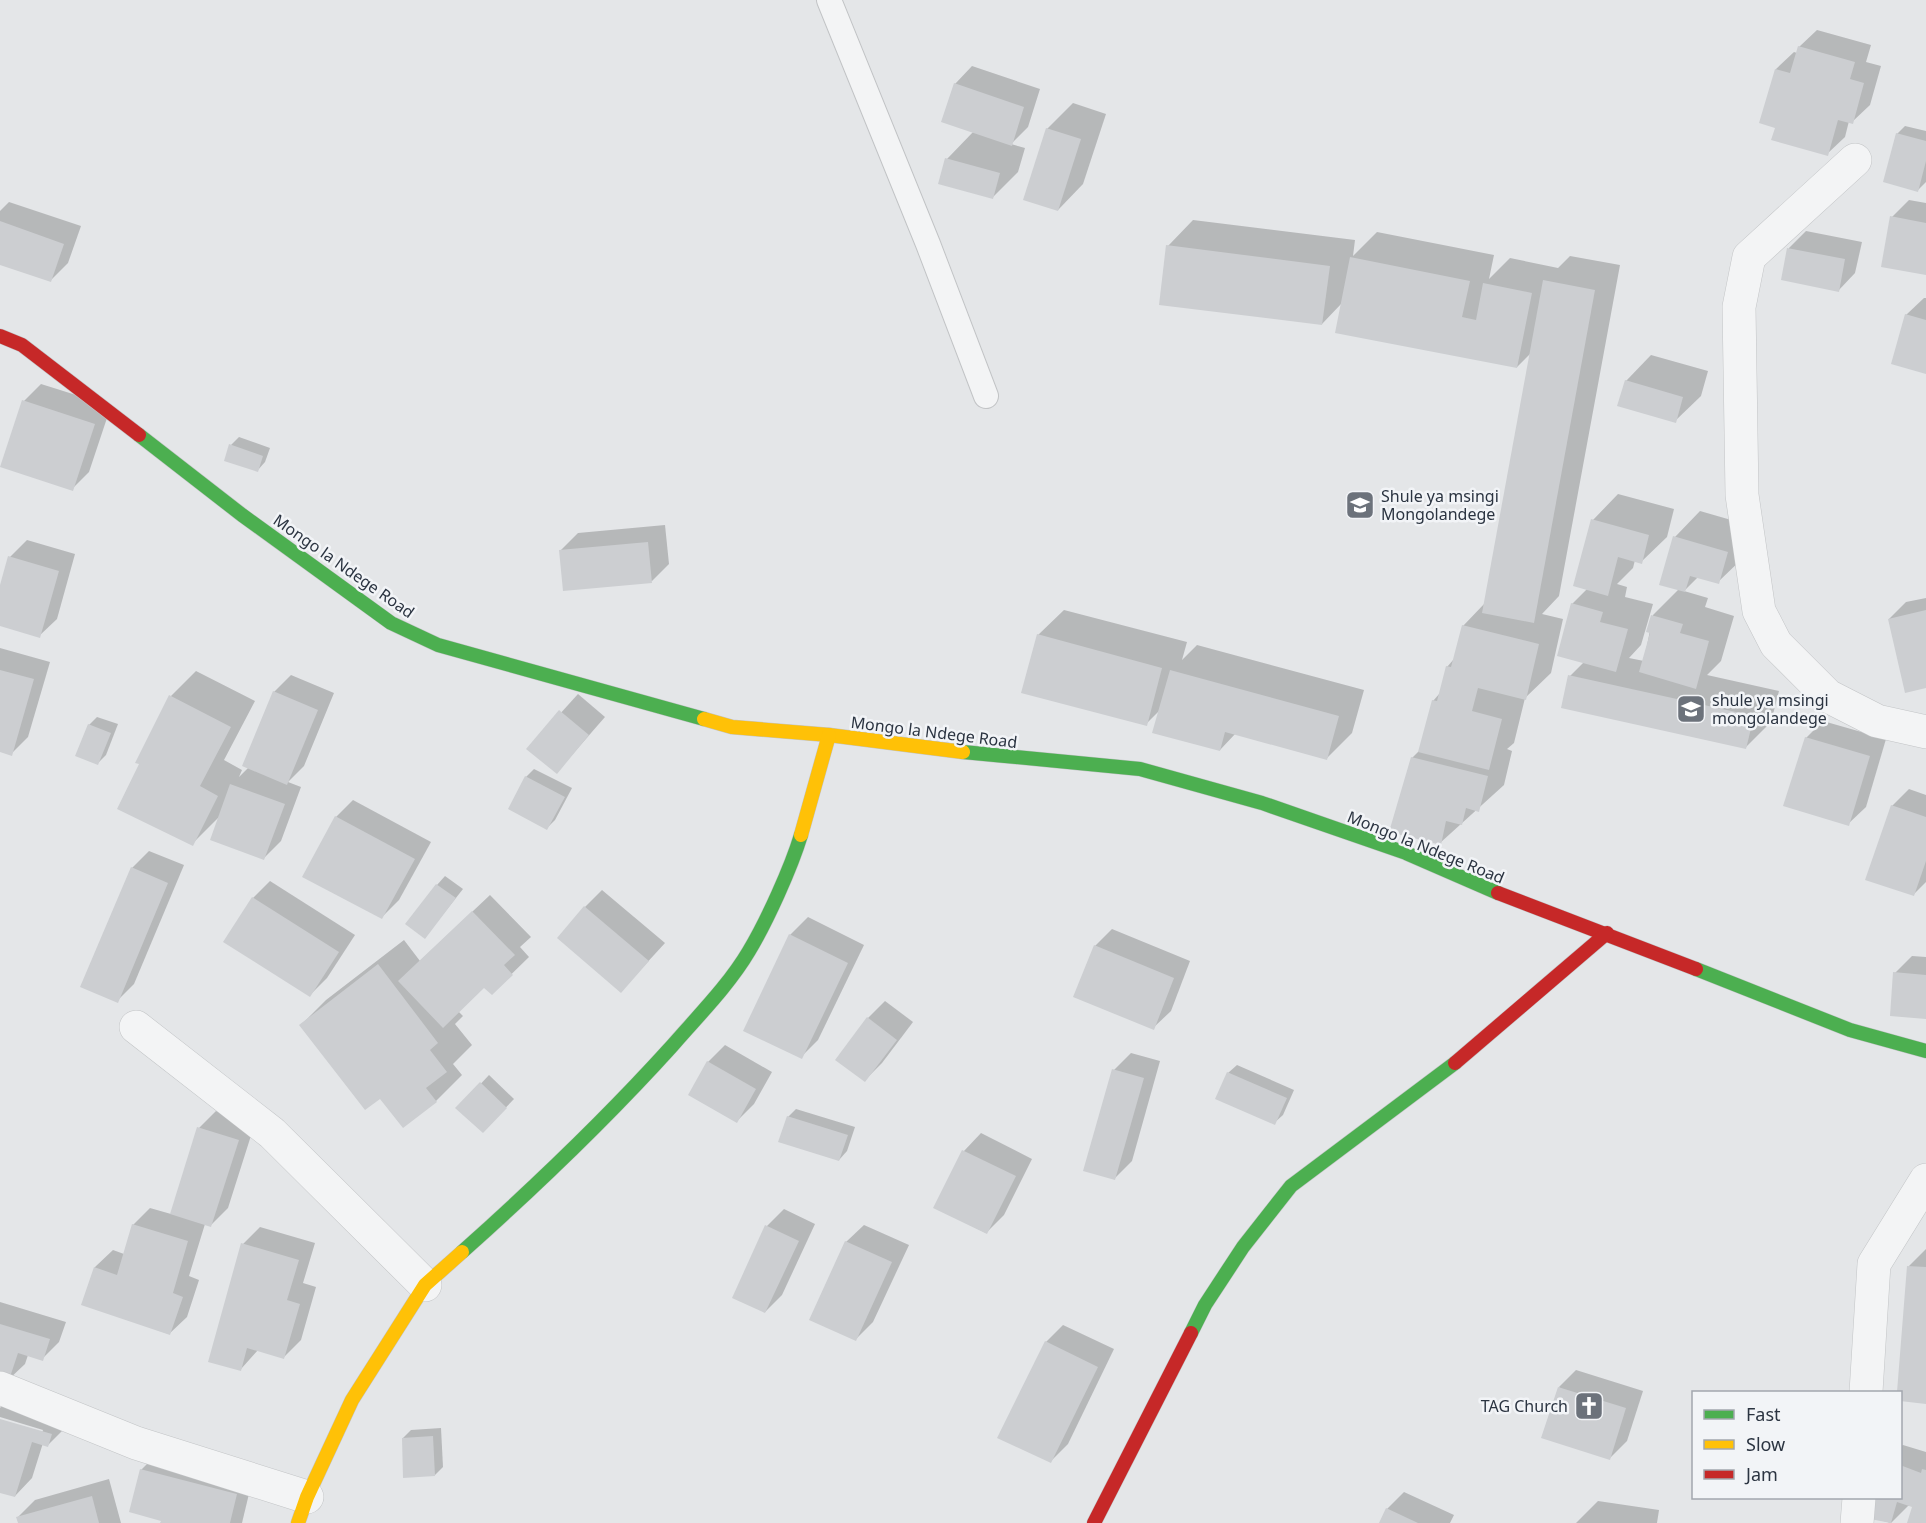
<svg xmlns="http://www.w3.org/2000/svg" width="1926" height="1523" font-family="'Noto Sans',sans-serif">
<style>
.shadow{fill:#0003}
.building{fill:#ccced1}
.lines{fill:none;stroke-linecap:round;stroke-linejoin:round}
.lane-casing{stroke:#c2c4c6;stroke-width:26}
.street-casing{stroke:#c2c4c6;stroke-width:34}
.fast-casing{stroke:#c2c4c6;stroke-width:15}
.slow-casing{stroke:#c2c4c6;stroke-width:15}
.jam-casing{stroke:#c2c4c6;stroke-width:15}
.lane{stroke:#f3f4f5;stroke-width:24}
.street{stroke:#f3f4f5;stroke-width:33}
.fast{stroke:#4caf50;stroke-width:14}
.slow{stroke:#ffc107;stroke-width:14}
.jam{stroke:#c62828;stroke-width:14}
.labels{text-anchor:middle;stroke-width:5;stroke-linejoin:round;paint-order:stroke}
.poi-label{font-size:16px;fill:#2b3441;stroke:#f2f4f7;text-anchor:start}
.street-label{font-size:16px;fill:#2b3441;stroke:#f2f4f7}
</style>
<rect width="100%" height="100%" fill="#e4e6e8"/>
<!-- shadow -->
<g class="shadow">
<polygon points="1817,30 1871,45 1866,62 1881,66 1870,105 1852,122 1849,121 1845,137 1827,154 1776,127 1761,122 1776,69 1794,52 1797,53 1799,47"/>
<polygon points="972,66 1040,89 1028,127 1011,144 1025,148 1018,172 993,197 947,159 974,131 955,84"/>
<polygon points="1073,103 1106,114 1083,184 1058,210 1047,129"/>
<polygon points="1905,126 1926,131 1926,182 1918,190 1897,134"/>
<polygon points="1909,200 1926,203 1926,273 1892,217"/>
<polygon points="9,202 81,226 68,263 51,280 0,263 0,211"/>
<polygon points="1193,220 1355,240 1353,256 1377,232 1494,255 1489,279 1510,258 1558,268 1570,256 1620,265 1559,596 1542,614 1563,619 1551,673 1525,698 1514,743 1507,749 1512,751 1504,785 1440,843 1412,758 1420,750 1433,701 1440,693 1447,667 1454,659 1463,626 1485,603 1532,352 1517,367 1342,303 1322,324 1168,246"/>
<polygon points="1806,231 1862,242 1855,273 1838,291 1783,279 1789,248"/>
<polygon points="1924,298 1926,298 1926,372 1906,315"/>
<polygon points="1651,355 1708,371 1701,396 1675,421 1626,381"/>
<polygon points="41,384 111,406 89,472 72,489 24,401"/>
<polygon points="239,437 270,448 265,462 257,471 231,445"/>
<polygon points="1618,494 1674,509 1667,537 1641,562 1635,560 1633,568 1617,584 1627,587 1625,597 1653,604 1641,645 1629,658 1644,661 1653,615 1679,589 1675,537 1700,511 1752,526 1744,557 1718,582 1698,577 1684,591 1708,598 1705,607 1734,616 1721,661 1707,675 1779,691 1771,722 1746,747 1570,676 1584,662 1572,604 1587,589 1593,520"/>
<polygon points="665,525 669,564 652,581 561,550 578,533"/>
<polygon points="27,540 75,554 57,619 39,636 0,625 0,590 10,557"/>
<polygon points="1926,598 1926,687 1889,619 1906,602"/>
<polygon points="1064,610 1187,642 1182,660 1197,645 1364,690 1352,733 1327,758 1236,733 1220,750 1160,710 1146,724 1038,635"/>
<polygon points="0,648 50,662 28,737 11,754 0,751"/>
<polygon points="196,671 255,701 224,760 242,770 239,777 249,767 274,692 291,675 334,693 304,766 288,782 301,787 281,841 264,858 220,816 192,844 171,696"/>
<polygon points="578,694 605,717 557,772 529,748"/>
<polygon points="97,717 118,724 106,755 98,763 89,725"/>
<polygon points="1823,721 1886,739 1866,807 1848,824 1806,738"/>
<polygon points="534,769 572,788 555,820 547,828 526,777"/>
<polygon points="1909,789 1926,795 1926,882 1914,894 1892,806"/>
<polygon points="353,800 431,842 399,900 382,917 336,817"/>
<polygon points="149,851 184,865 134,984 117,1001 132,868"/>
<polygon points="445,876 463,889 425,937 437,885"/>
<polygon points="270,881 355,935 327,978 310,995 253,898"/>
<polygon points="602,890 665,943 621,991 585,907"/>
<polygon points="490,895 531,937 520,947 529,957 492,993 484,985 458,1011 463,1016 455,1024 472,1045 453,1064 462,1075 436,1101 403,1126 381,1097 301,1025 326,1000 404,940 420,961"/>
<polygon points="808,917 864,945 818,1040 801,1057 745,1030 790,935"/>
<polygon points="1112,929 1190,961 1171,1011 1153,1028 1095,946"/>
<polygon points="1912,956 1926,957 1926,1018 1895,973"/>
<polygon points="885,1001 913,1022 882,1063 865,1080 868,1018"/>
<polygon points="725,1045 772,1072 754,1104 737,1121 708,1062"/>
<polygon points="1131,1053 1160,1061 1132,1161 1115,1178 1114,1070"/>
<polygon points="1237,1065 1294,1090 1283,1115 1274,1123 1228,1073"/>
<polygon points="489,1075 514,1099 483,1131 458,1108"/>
<polygon points="796,1109 855,1127 847,1151 839,1160 788,1117"/>
<polygon points="216,1111 255,1123 228,1208 210,1226 205,1224 189,1276 199,1280 187,1317 169,1334 83,1304 95,1267 113,1250 124,1254 133,1225 150,1208 171,1214 199,1128"/>
<polygon points="981,1133 1032,1159 1004,1215 986,1233 935,1207 964,1151"/>
<polygon points="784,1209 815,1224 782,1295 765,1312 767,1226"/>
<polygon points="864,1225 909,1245 873,1322 856,1339 846,1242"/>
<polygon points="260,1227 315,1243 303,1283 316,1287 301,1340 284,1357 258,1350 241,1369 243,1244"/>
<polygon points="1926,1249 1926,1402 1899,1392 1909,1266"/>
<polygon points="0,1302 66,1322 59,1342 42,1359 28,1355 25,1364 7,1381 0,1379"/>
<polygon points="1063,1325 1114,1349 1068,1444 1051,1461 1046,1342"/>
<polygon points="1576,1370 1643,1391 1627,1441 1610,1458 1559,1387"/>
<polygon points="8,1399 65,1428 48,1445 43,1443 32,1478 15,1496 0,1491 0,1420 42,1433 43,1430 0,1417 0,1408"/>
<polygon points="441,1428 443,1467 435,1475 403,1438 411,1430"/>
<polygon points="1903,1445 1926,1452 1926,1523 1909,1523 1914,1506 1908,1506 1891,1523 1872,1518 1877,1498 1900,1498 1900,1447"/>
<polygon points="159,1452 253,1477 242,1523 162,1523 141,1470"/>
<polygon points="109,1479 121,1523 19,1523 18,1517 35,1500"/>
<polygon points="1404,1492 1454,1515 1450,1523 1381,1523 1387,1509"/>
<polygon points="1598,1501 1659,1510 1657,1523 1576,1523"/>
</g>
<!-- building -->
<g class="building">
<polygon points="1798,46 1855,62 1850,79 1864,83 1853,124 1838,120 1828,156 1771,140 1775,128 1759,123 1775,69 1790,73"/>
<polygon points="954,83 1024,107 1012,146 941,122"/>
<polygon points="1046,128 1081,139 1058,211 1023,200"/>
<polygon points="1896,133 1926,141 1926,161 1918,192 1883,182"/>
<polygon points="945,158 1000,173 993,199 938,184"/>
<polygon points="1890,216 1926,223 1926,275 1881,267"/>
<polygon points="0,221 64,244 51,282 0,265"/>
<polygon points="1166,245 1330,266 1322,325 1159,305"/>
<polygon points="1787,248 1845,259 1839,292 1781,280"/>
<polygon points="1350,257 1470,281 1462,317 1476,320 1483,283 1532,293 1517,368 1335,333"/>
<polygon points="1543,280 1595,290 1534,623 1482,613"/>
<polygon points="1905,314 1926,320 1926,374 1891,364"/>
<polygon points="1625,380 1683,397 1676,423 1617,406"/>
<polygon points="22,400 95,424 73,491 0,467"/>
<polygon points="229,444 263,456 258,472 224,461"/>
<polygon points="1591,519 1649,535 1642,564 1618,557 1608,596 1573,586"/>
<polygon points="1673,536 1728,552 1719,584 1690,576 1685,592 1659,585"/>
<polygon points="648,542 652,583 563,591 559,550"/>
<polygon points="8,556 59,571 40,638 0,626 0,585"/>
<polygon points="1571,603 1603,612 1600,622 1628,629 1616,672 1557,656"/>
<polygon points="1926,610 1926,688 1905,693 1888,619"/>
<polygon points="1651,615 1683,624 1680,633 1709,641 1696,689 1639,672 1650,633 1646,632"/>
<polygon points="1462,625 1539,644 1526,700 1478,688 1472,711 1502,719 1489,770 1418,752 1432,700 1437,701 1446,666 1451,667"/>
<polygon points="1037,634 1162,668 1147,726 1021,693"/>
<polygon points="0,670 34,679 12,756 0,752"/>
<polygon points="1170,670 1339,716 1327,760 1225,732 1220,751 1152,733"/>
<polygon points="1568,675 1754,716 1746,749 1561,708"/>
<polygon points="273,691 318,710 287,785 242,766"/>
<polygon points="169,695 231,727 200,786 218,796 193,846 117,809 139,764 135,763"/>
<polygon points="559,710 589,735 557,774 526,749"/>
<polygon points="88,724 111,733 98,765 75,756"/>
<polygon points="1805,737 1870,756 1849,826 1783,806"/>
<polygon points="1411,757 1488,776 1479,812 1466,808 1462,825 1446,821 1441,845 1389,832"/>
<polygon points="525,776 565,797 547,830 508,809"/>
<polygon points="230,784 285,804 264,860 210,840"/>
<polygon points="1891,805 1926,817 1926,861 1914,896 1865,880"/>
<polygon points="335,816 415,859 382,919 302,877"/>
<polygon points="131,867 168,883 118,1003 80,987"/>
<polygon points="436,884 456,898 425,939 405,924"/>
<polygon points="252,897 339,952 310,997 223,942"/>
<polygon points="584,906 649,961 621,993 557,938"/>
<polygon points="472,911 515,955 504,965 513,975 492,995 484,988 443,1028 398,981"/>
<polygon points="789,934 848,963 802,1059 743,1031"/>
<polygon points="1094,945 1174,978 1154,1030 1073,997"/>
<polygon points="378,964 438,1043 430,1050 447,1072 426,1088 437,1102 403,1128 380,1099 365,1110 299,1025"/>
<polygon points="1893,972 1926,975 1926,1019 1890,1016"/>
<polygon points="867,1017 897,1040 865,1082 835,1060"/>
<polygon points="707,1061 756,1089 737,1123 688,1095"/>
<polygon points="1112,1069 1144,1078 1115,1180 1083,1171"/>
<polygon points="1227,1072 1287,1098 1275,1125 1215,1099"/>
<polygon points="480,1082 507,1108 483,1133 455,1108"/>
<polygon points="787,1116 848,1135 839,1161 778,1142"/>
<polygon points="197,1127 239,1140 211,1227 170,1214"/>
<polygon points="962,1150 1016,1176 987,1234 933,1208"/>
<polygon points="132,1224 188,1241 173,1293 183,1297 170,1335 81,1305 94,1267 117,1275"/>
<polygon points="765,1225 799,1241 765,1313 732,1298"/>
<polygon points="845,1241 892,1262 856,1341 809,1320"/>
<polygon points="241,1243 299,1260 287,1300 300,1304 284,1359 247,1348 241,1371 208,1362"/>
<polygon points="1907,1266 1926,1267 1926,1404 1900,1401 1900,1392 1897,1392"/>
<polygon points="0,1324 50,1339 43,1361 18,1353 8,1383 0,1381"/>
<polygon points="1045,1341 1098,1367 1051,1463 997,1438"/>
<polygon points="1558,1387 1626,1408 1610,1460 1541,1438"/>
<polygon points="0,1419 52,1434 48,1447 32,1442 15,1497 0,1493"/>
<polygon points="433,1436 435,1476 403,1478 402,1438"/>
<polygon points="1900,1465 1921,1473 1922,1469 1926,1470 1926,1523 1907,1523 1912,1507 1897,1502 1891,1523 1870,1519 1875,1498 1900,1498"/>
<polygon points="140,1469 237,1494 230,1523 160,1523 161,1521 129,1512"/>
<polygon points="92,1496 99,1523 18,1523 16,1517"/>
<polygon points="1386,1508 1418,1523 1379,1523"/>
</g>
<g class="lines">
<!-- lane casing -->
<g class="lane-casing">
<polyline id="lane" points="829,0 928,244 986,396"/>
</g>
<!-- street casing -->
<g class="street-casing">
<g id="street">
<polyline points="1855,160 1749,257 1739,307 1742,495 1759,611 1776,644 1828,696 1877,721 1926,732"/>
<polyline points="136,1027 272,1133 425,1285"/>
<polyline points="0,1388 136,1443 307,1497"/>
<polyline points="1866,1392 1874,1264 1926,1180"/>
<polyline points="1857,1523 1859,1498"/>
</g>
</g>
<!-- fast casing -->
<g class="fast-casing">
<g id="fast">
<polyline points="139,435 242,515 391,623 438,645 704,719"/>
<polyline points="963,752 1140,769 1262,803 1406,853 1498,893"/>
<polyline points="1696,969 1850,1030 1926,1051"/>
<path d="M 462,1252 C 536,1186 606,1119 672,1046 C 698,1016 729,985 749,951 C 767,921 791,868 801,835"/>
<polyline points="1191,1333 1205,1305 1243,1247 1291,1186 1455,1063"/>
</g>
</g>
<!-- slow casing -->
<g class="slow-casing">
<g id="slow">
<polyline points="704,719 732,727 829,735 963,752"/>
<polyline points="801,835 829,735"/>
<polyline points="298,1523 307,1497 352,1400 425,1285 462,1252"/>
</g>
</g>
<!-- jam casing -->
<g class="jam-casing">
<g id="jam">
<polyline points="0,336 22,345 139,435"/>
<polyline points="1498,893 1696,969"/>
<polyline points="1455,1063 1607,933"/>
<polyline points="1094,1523 1191,1333"/>
</g>
</g>
<!-- lane -->
<use href="#lane" class="lane"/>
<!-- street -->
<use href="#street" class="street"/>
<!-- fast -->
<use href="#fast" class="fast"/>
<!-- slow -->
<use href="#slow" class="slow"/>
<!-- jam -->
<use href="#jam" class="jam"/>
</g>
<!-- icons -->
<defs>
<g id="school-square" transform="scale(1.5)"><rect x="-9" y="-9" width="18" height="18" rx="4" fill="#6c727b" stroke="#f2f4f7"/><path d="M0-5L7-2L0 1L-7-2ZM-4 1L0 2.5L4 1V4Q0 6-4 4Z" fill="#fff"/></g>
<g id="church-square" transform="scale(1.5)"><rect x="-9" y="-9" width="18" height="18" rx="4" fill="#6c727b" stroke="#f2f4f7"/><path d="M-1.2-6h2.4v3.5h3.3v2.4h-3.3V6h-2.4V-.1h-3.3v-2.4h3.3Z" fill="#fff"/></g>
</defs>
<g fill-rule="evenodd">
<use href="#school-square" x="1360" y="505"/>
<use href="#school-square" x="1691" y="709"/>
<use href="#church-square" x="1589" y="1406"/>
</g>
<g class="labels">
<!-- poi labels -->
<g class="poi-label">
<text x="1381" y="502">Shule ya msingi<tspan x="1381" dy="18">Mongolandege</tspan></text>
<text x="1712" y="706">shule ya msingi<tspan x="1712" dy="18">mongolandege</tspan></text>
<text x="1568" y="1412" text-anchor="end">TAG Church</text>
</g>
<!-- street labels -->
<g class="street-label">
<text transform="translate(344 566) rotate(35)" y="6">Mongo la Ndege Road</text>
<text transform="translate(934 732) rotate(7)" y="6">Mongo la Ndege Road</text>
<text transform="translate(1426 847) rotate(22)" y="6">Mongo la Ndege Road</text>
</g>
</g>
<!-- legend -->
<rect x="1692" y="1391" width="210" height="108" fill="#f2f4f7" stroke="#a2a7ae" stroke-width="1.5"/>
<rect x="1704" y="1410" width="30" height="9" fill="#4caf50" stroke="#a2a7ae" stroke-width="1.5"/>
<text x="1746" y="1421" font-size="18" fill="#2b3441">Fast</text>
<rect x="1704" y="1440" width="30" height="9" fill="#ffc107" stroke="#a2a7ae" stroke-width="1.5"/>
<text x="1746" y="1451" font-size="18" fill="#2b3441">Slow</text>
<rect x="1704" y="1470" width="30" height="9" fill="#c62828" stroke="#a2a7ae" stroke-width="1.5"/>
<text x="1746" y="1481" font-size="18" fill="#2b3441">Jam</text>
</svg>
